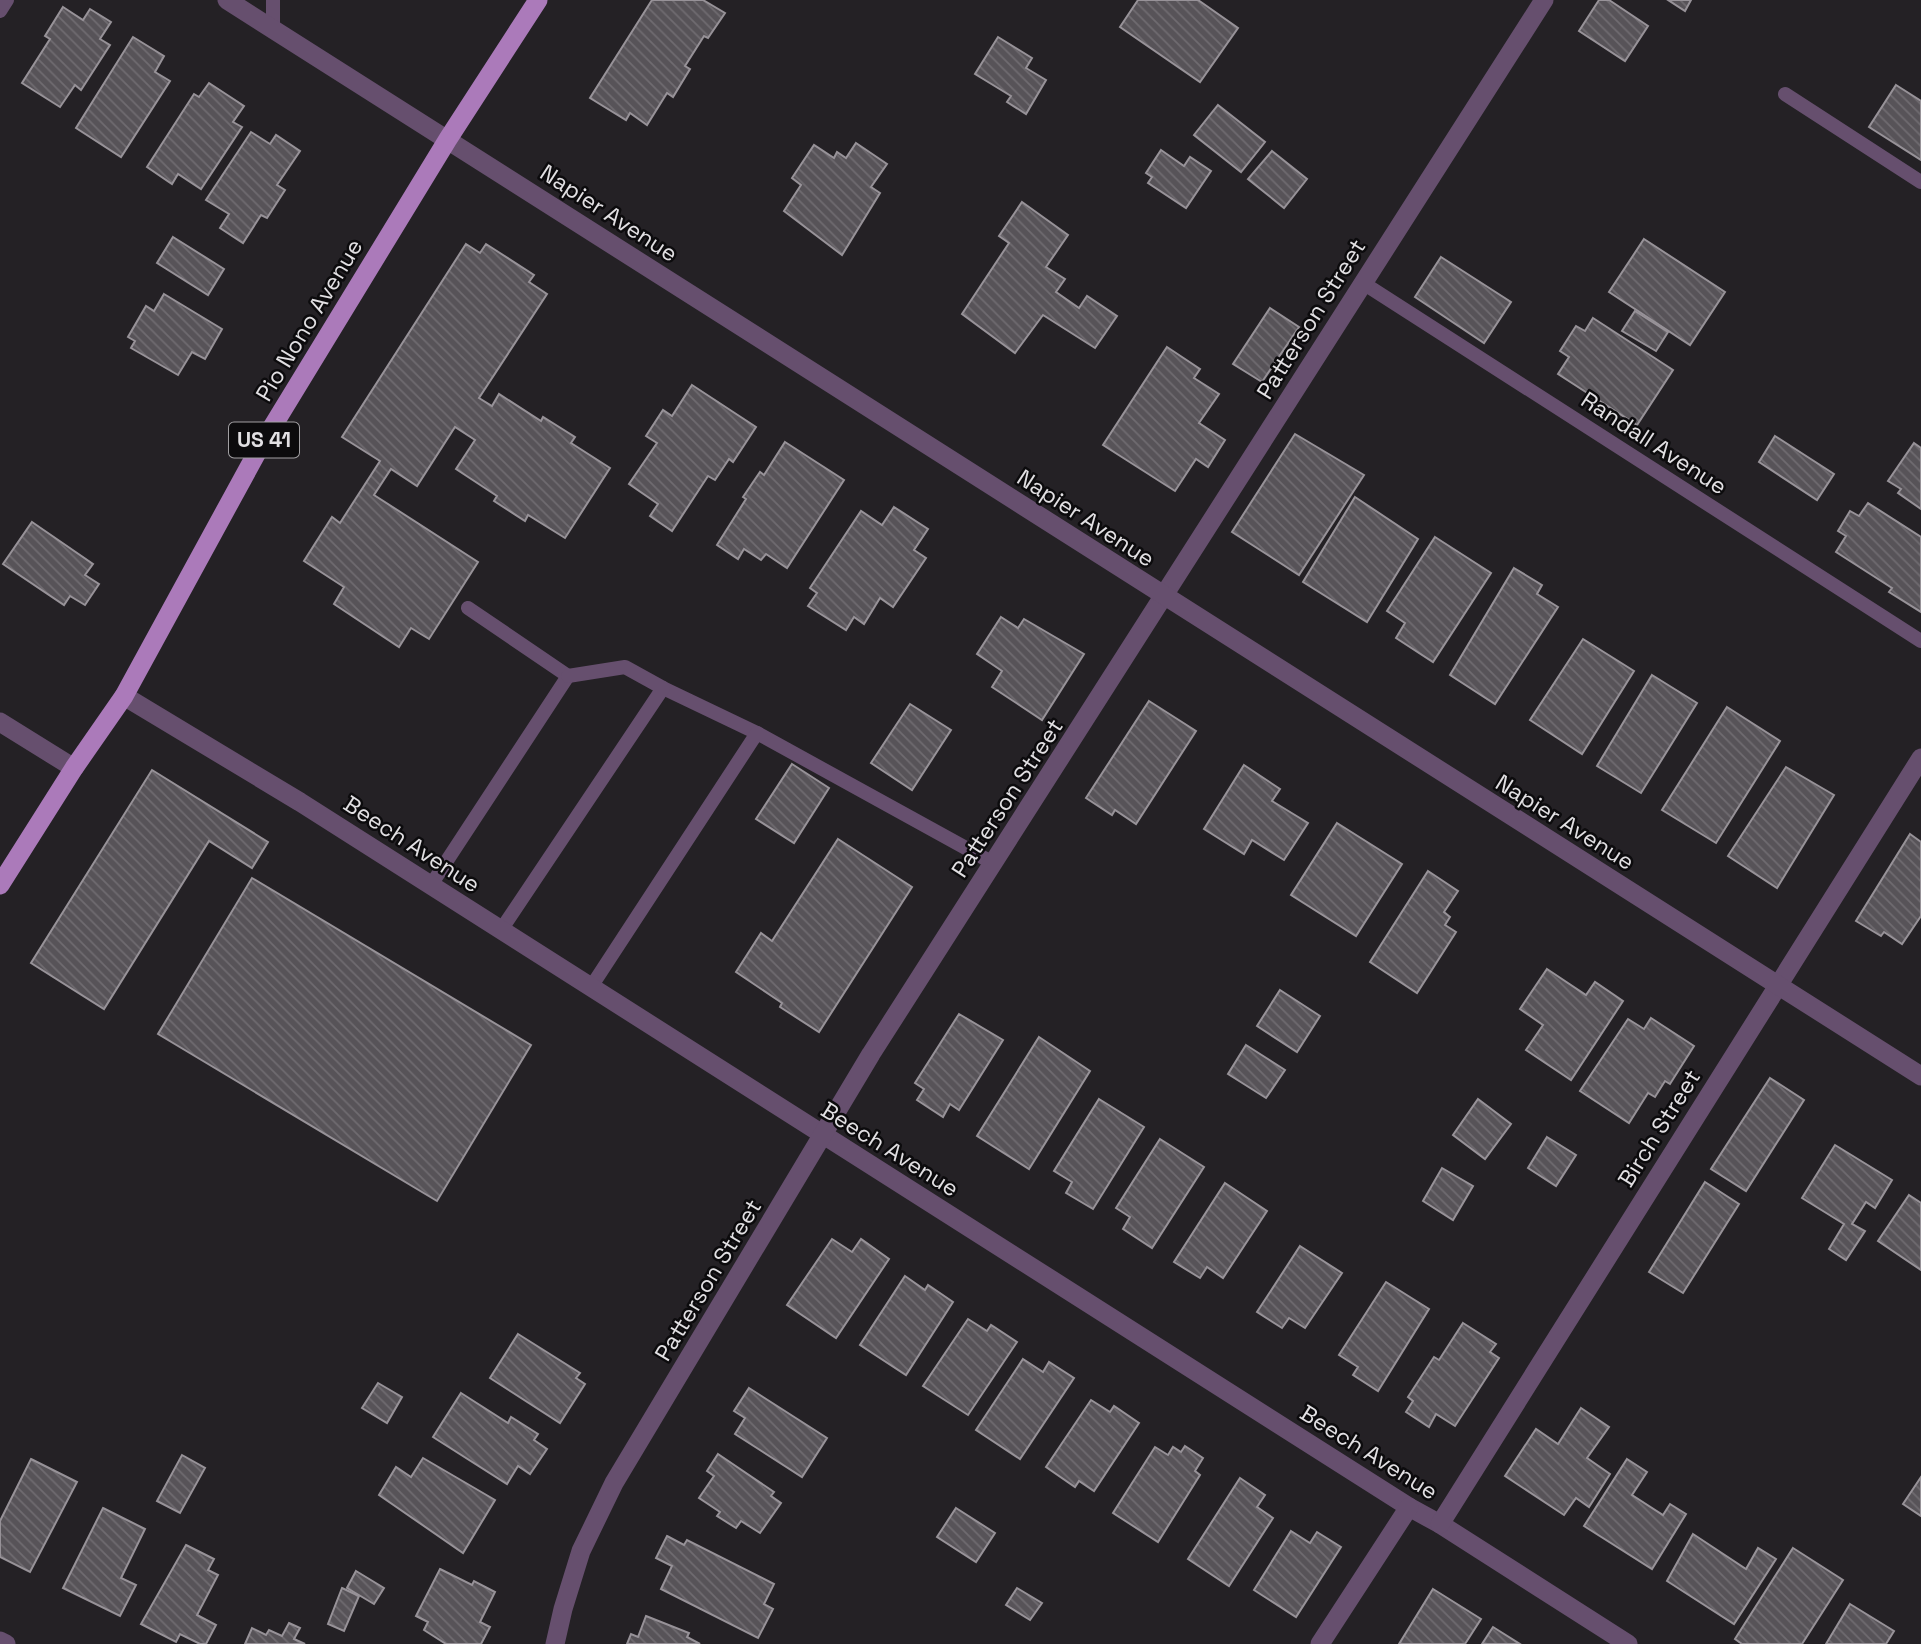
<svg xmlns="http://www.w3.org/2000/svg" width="1921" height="1644" font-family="'Space Grotesk',sans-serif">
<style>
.building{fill:url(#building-back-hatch);stroke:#979298;stroke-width:2}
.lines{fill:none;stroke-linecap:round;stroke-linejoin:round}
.service{stroke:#664f6e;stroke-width:14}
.minor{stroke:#664f6e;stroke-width:19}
.tertiary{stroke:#664f6e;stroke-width:19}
.primary{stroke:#ab7aba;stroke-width:19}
.labels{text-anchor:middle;stroke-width:5;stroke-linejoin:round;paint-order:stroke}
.shield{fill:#0c0b0d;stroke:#a2a0a3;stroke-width:2}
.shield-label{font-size:21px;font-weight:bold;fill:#e2e0e3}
.street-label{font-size:23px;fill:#e2e0e3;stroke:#0c0b0d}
</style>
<defs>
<pattern id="building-back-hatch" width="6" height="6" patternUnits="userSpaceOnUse" patternTransform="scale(1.75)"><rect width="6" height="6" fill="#575358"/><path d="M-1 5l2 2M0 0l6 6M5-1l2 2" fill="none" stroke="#6f6b70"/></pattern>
</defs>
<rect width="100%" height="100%" fill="#242125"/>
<!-- building -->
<g class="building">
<polygon points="652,0 703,0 725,13 708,38 704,36 685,66 690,69 673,97 667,93 647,125 630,113 626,120 590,98"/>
<polygon points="1138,0 1198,0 1238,28 1200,82 1120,27"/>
<polygon points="1599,0 1609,0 1648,26 1625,61 1579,31"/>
<polygon points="1668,0 1691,0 1685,11"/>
<polygon points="63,7 83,20 90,9 111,22 100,39 110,45 81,90 75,85 60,107 22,83 50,39 45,36"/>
<polygon points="133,37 164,56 155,72 170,81 121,157 76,128"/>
<polygon points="998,37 1032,58 1026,68 1046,80 1026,114 1007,102 1011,96 975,74"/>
<polygon points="209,83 244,106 233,122 242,127 201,189 178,174 172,184 147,167 194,94 199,97"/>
<polygon points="1896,85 1921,101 1921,160 1869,127"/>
<polygon points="1218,105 1265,142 1241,172 1194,135"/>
<polygon points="251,132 270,144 276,135 300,151 277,185 285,190 267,218 261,215 243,243 220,228 229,214 206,200"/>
<polygon points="856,143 887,164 871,187 880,193 842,255 784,211 801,185 792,178 814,145 834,158 837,152 846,158"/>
<polygon points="1161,150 1184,166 1190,157 1211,171 1186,208 1148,183 1152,177 1146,173"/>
<polygon points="1272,151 1307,179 1284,208 1248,179"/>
<polygon points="1022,202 1068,235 1046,267 1065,279 1056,292 1079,308 1087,296 1117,316 1095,348 1043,315 1015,353 962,314 1009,243 999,236"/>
<polygon points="173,237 224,269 208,295 157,263"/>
<polygon points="1644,239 1725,292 1690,345 1609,292"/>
<polygon points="466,244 480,253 486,244 534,275 529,282 547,294 479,398 492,406 499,394 541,421 543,417 575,437 571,443 610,468 565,538 528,515 525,521 494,501 497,496 456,469 475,440 455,427 417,486 391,469 374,495 478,562 429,639 411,628 399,647 334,604 344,587 304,561 332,517 340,523 380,461 342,437"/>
<polygon points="1441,257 1511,302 1484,343 1415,297"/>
<polygon points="164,294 222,329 205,359 192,352 178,375 131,348 135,341 128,337 146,306 154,311"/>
<polygon points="1270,308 1299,327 1262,382 1233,364"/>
<polygon points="1635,311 1668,332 1656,351 1622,331"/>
<polygon points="1593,318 1673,370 1637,425 1558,374 1569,357 1560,351 1576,326 1585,331"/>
<polygon points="1167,347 1200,369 1194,378 1219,394 1199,423 1225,440 1208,467 1196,459 1175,491 1103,445"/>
<polygon points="692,385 756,427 733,462 729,459 715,480 708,476 672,531 650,516 658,504 629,484 657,443 646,436 663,410 672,416"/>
<polygon points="1295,434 1364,475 1299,575 1232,532"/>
<polygon points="1775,436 1834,474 1817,500 1759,462"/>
<polygon points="785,442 844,480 787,568 766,554 761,560 744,549 738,559 717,545 746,499 743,497 760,472 764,475"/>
<polygon points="1914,443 1921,448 1921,509 1898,493 1901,489 1888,481"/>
<polygon points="1355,497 1418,539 1367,622 1303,582"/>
<polygon points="1868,503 1921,537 1921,612 1889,592 1892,588 1836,552 1846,536 1838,531 1850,511 1859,516"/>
<polygon points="894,507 928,529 914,550 926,558 893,607 880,598 864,624 854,617 846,630 808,606 817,593 810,588 861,511 882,525"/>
<polygon points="32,522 93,564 85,575 99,584 85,605 70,596 64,605 3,564"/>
<polygon points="1435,537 1491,573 1433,662 1396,638 1405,623 1387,611"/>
<polygon points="1514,568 1542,585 1537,594 1558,607 1495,704 1450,675"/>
<polygon points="1001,617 1018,628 1024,619 1084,654 1042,720 992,687 1002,671 977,654"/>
<polygon points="1583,639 1634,671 1582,754 1530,720"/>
<polygon points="1652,675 1697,703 1641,793 1597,766"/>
<polygon points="1149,701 1196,731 1136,824 1115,810 1112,815 1086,798"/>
<polygon points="910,704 951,730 912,790 871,763"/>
<polygon points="1727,707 1780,741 1716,843 1662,810"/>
<polygon points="792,764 829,788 794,843 756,819"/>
<polygon points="1244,765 1280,789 1272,801 1308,823 1284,860 1252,840 1244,854 1204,829"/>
<polygon points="1786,767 1834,795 1777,888 1728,856"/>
<polygon points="152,770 268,842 252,868 209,841 104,1009 31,963"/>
<polygon points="1337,823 1402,864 1356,936 1291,895"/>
<polygon points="1910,834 1921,842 1921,916 1902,944 1884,932 1881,936 1856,921"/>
<polygon points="838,839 912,887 819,1032 780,1007 782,1003 736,972 761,933 772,941"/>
<polygon points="1428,871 1458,891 1444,912 1450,917 1445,925 1456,932 1417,993 1370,962"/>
<polygon points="252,878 531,1045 437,1201 158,1034"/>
<polygon points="1547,969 1586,995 1595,982 1623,1001 1571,1080 1526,1050 1543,1025 1520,1009"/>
<polygon points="1280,990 1320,1016 1297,1052 1257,1026"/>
<polygon points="959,1014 1003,1040 959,1110 950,1104 943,1117 917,1100 924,1089 915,1083"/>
<polygon points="1651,1018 1694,1046 1670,1084 1665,1081 1655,1097 1648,1093 1629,1123 1580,1091 1628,1019 1644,1029"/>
<polygon points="1039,1037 1090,1071 1029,1169 977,1136"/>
<polygon points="1246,1045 1285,1070 1266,1098 1228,1074"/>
<polygon points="1770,1078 1804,1100 1746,1191 1711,1169"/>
<polygon points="1099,1099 1144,1127 1093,1209 1066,1193 1072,1182 1054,1171"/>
<polygon points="1478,1099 1511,1124 1485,1159 1453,1135"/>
<polygon points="1547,1137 1576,1155 1556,1186 1528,1168"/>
<polygon points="1160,1139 1204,1167 1152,1248 1123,1229 1130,1217 1116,1208"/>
<polygon points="1835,1145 1892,1180 1875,1208 1866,1202 1852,1224 1865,1231 1846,1260 1829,1249 1844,1224 1802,1198"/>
<polygon points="1442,1168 1473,1186 1453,1220 1423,1201"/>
<polygon points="1705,1182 1739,1204 1683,1293 1649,1272"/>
<polygon points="1225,1183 1267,1211 1223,1278 1207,1267 1200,1278 1174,1262"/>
<polygon points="1909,1195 1921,1203 1921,1270 1878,1241"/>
<polygon points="832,1239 852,1252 861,1239 889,1259 836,1338 787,1305"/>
<polygon points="1300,1246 1342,1273 1305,1328 1289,1318 1282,1328 1257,1312"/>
<polygon points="905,1276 925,1290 928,1285 953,1302 906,1375 860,1345"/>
<polygon points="1386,1282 1429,1309 1378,1391 1353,1375 1358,1367 1339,1355"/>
<polygon points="968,1319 987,1331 991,1325 1017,1342 968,1415 923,1386"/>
<polygon points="1463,1323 1496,1344 1490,1352 1499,1358 1455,1426 1436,1414 1429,1427 1406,1412 1413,1401 1408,1397 1434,1357 1439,1360"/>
<polygon points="518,1334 580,1373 576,1378 585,1384 560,1423 490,1378"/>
<polygon points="1023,1359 1043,1372 1049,1362 1074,1378 1020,1459 976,1430"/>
<polygon points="378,1383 402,1397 387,1423 362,1408"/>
<polygon points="749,1388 827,1438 802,1477 735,1434 745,1418 734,1411"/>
<polygon points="461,1393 508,1423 511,1417 538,1434 534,1440 547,1449 530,1474 518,1466 507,1484 433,1437"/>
<polygon points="1091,1400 1110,1412 1114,1406 1139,1423 1094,1491 1079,1481 1075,1487 1046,1467"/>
<polygon points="1581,1408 1609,1427 1587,1458 1610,1474 1589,1507 1576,1498 1564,1515 1505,1476 1536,1429 1558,1444"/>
<polygon points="1185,1446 1203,1458 1195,1471 1200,1475 1158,1542 1113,1513 1155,1447 1168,1455 1173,1447 1181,1452"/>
<polygon points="718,1454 774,1492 771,1496 781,1503 760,1533 741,1521 736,1528 717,1516 720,1512 699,1498 714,1476 707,1471"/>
<polygon points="182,1455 205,1468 180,1513 157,1501"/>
<polygon points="423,1458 495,1500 463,1553 379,1495 396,1467 411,1477"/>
<polygon points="31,1459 77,1482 30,1572 0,1557 0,1521"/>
<polygon points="1627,1459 1647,1472 1632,1495 1663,1515 1670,1504 1686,1514 1652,1569 1584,1526"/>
<polygon points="1921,1477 1921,1516 1903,1504"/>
<polygon points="1240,1478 1265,1495 1257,1507 1273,1518 1229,1586 1188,1559"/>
<polygon points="103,1508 145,1529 121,1578 136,1585 120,1616 63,1588"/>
<polygon points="956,1508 995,1533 976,1562 937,1537"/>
<polygon points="1291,1531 1310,1543 1317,1532 1341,1547 1296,1617 1254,1590"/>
<polygon points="1693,1534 1746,1569 1758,1548 1776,1559 1734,1624 1667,1581"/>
<polygon points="667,1536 684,1545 687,1540 774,1584 764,1604 773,1609 758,1638 661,1589 672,1566 656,1558"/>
<polygon points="186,1545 214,1559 208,1570 218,1575 197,1615 216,1625 206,1644 200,1644 180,1634 176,1642 141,1624"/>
<polygon points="1793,1548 1843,1580 1802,1644 1742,1644 1735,1639"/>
<polygon points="440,1569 472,1585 474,1581 495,1592 480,1622 490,1627 481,1644 446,1644 424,1630 428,1622 416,1616"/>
<polygon points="356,1571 384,1588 374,1604 347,1588"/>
<polygon points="342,1588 359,1596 344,1631 328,1624"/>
<polygon points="1017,1588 1042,1603 1030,1620 1006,1605"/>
<polygon points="1433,1589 1481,1619 1465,1644 1399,1644"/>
<polygon points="1850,1604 1894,1631 1886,1644 1826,1644"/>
<polygon points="646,1616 689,1633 687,1637 700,1644 627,1644 631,1634 638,1637"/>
<polygon points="289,1623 300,1628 294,1639 305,1644 245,1644 252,1628 266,1635 269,1630 282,1636"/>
<polygon points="1493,1627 1520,1644 1482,1644"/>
</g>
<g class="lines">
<!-- service -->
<g class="service">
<polyline points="0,11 7,0"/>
<polyline points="273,29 273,0"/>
<polyline points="1785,94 1921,182"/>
<polyline points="1363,283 1921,641"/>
<polyline points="663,688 757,733"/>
<polyline points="431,885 568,676 468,608"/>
<polyline points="501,930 663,688 625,667 568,676"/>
<polyline points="591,987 757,733 993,863"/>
</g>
<!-- minor -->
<g class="minor">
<polyline points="124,696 300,802 1409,1507 1440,1524 1628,1644"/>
<polyline points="0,722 74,768"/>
<polyline points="1440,1524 1921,758"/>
<polyline points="0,1641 6,1644"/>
<polyline points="555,1644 563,1609 581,1551 614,1483 871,1054 1544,0"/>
<polyline points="1320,1644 1409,1507"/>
</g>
<!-- tertiary -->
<polyline class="tertiary" points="227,0 1921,1076"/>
<!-- primary -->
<polyline class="primary" points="0,885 74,768 124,696 260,447 448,139 538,0"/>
</g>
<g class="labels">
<!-- shield labels -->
<rect class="shield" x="229" y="422.5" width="70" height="35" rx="5"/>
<g class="shield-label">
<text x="264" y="447">US 41</text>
</g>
<!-- street labels -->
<g class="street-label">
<text transform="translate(609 213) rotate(33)" y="8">Napier Avenue</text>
<text transform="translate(1311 319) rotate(-58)" y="8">Patterson Street</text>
<text transform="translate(309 320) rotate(-59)" y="8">Pio Nono Avenue</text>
<text transform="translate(1654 443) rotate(33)" y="8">Randall Avenue</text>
<text transform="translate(1086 518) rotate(33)" y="8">Napier Avenue</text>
<text transform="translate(1007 798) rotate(-57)" y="8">Patterson Street</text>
<text transform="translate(1565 822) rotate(32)" y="8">Napier Avenue</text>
<text transform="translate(412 844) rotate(33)" y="8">Beech Avenue</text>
<text transform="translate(1659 1128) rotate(-58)" y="8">Birch Street</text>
<text transform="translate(890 1149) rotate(32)" y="8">Beech Avenue</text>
<text transform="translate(708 1280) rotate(-59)" y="8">Patterson Street</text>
<text transform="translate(1369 1452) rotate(32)" y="8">Beech Avenue</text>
</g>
</g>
</svg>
